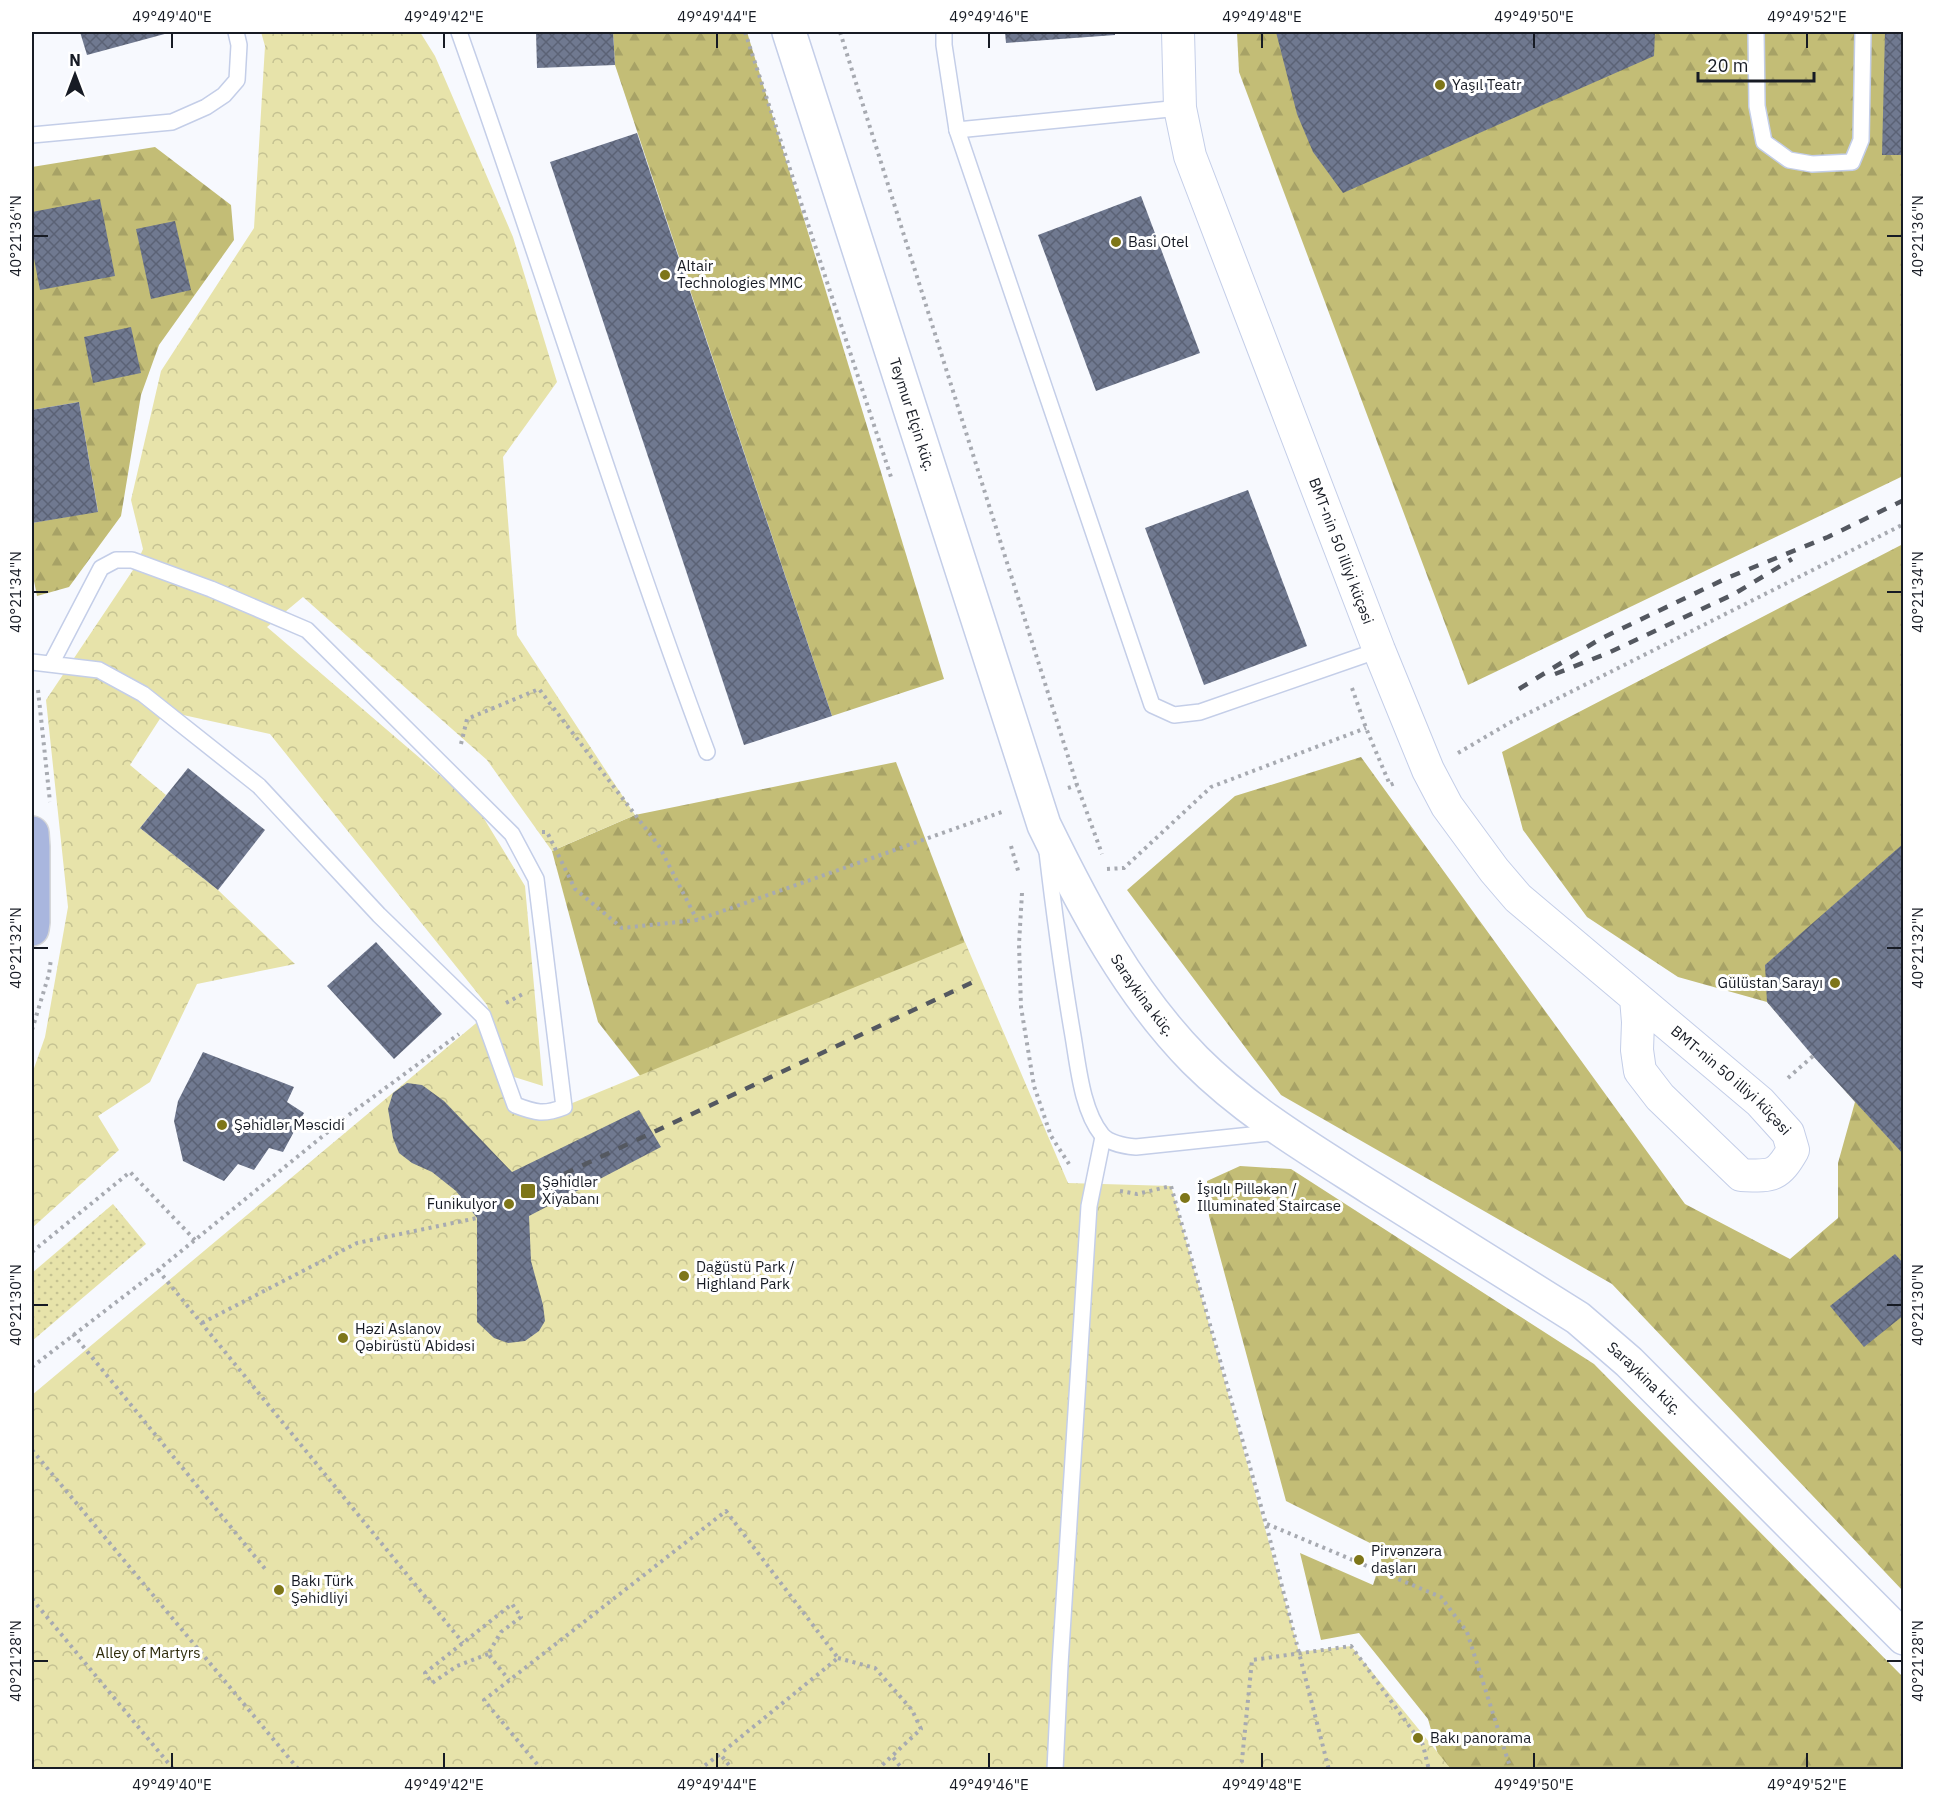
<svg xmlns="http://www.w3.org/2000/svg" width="1935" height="1801" font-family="'IBM Plex Sans',sans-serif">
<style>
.grass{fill:url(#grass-dots)}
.forest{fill:url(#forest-firs)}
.park{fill:url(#park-crowns)}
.building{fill:url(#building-cross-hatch)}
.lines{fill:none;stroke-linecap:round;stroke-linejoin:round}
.service-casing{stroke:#c4cee8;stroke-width:18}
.minor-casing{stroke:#c4cee8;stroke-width:34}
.tertiary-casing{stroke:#c4cee8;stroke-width:36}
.primary-casing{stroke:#d5d6d8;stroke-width:36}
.path{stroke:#a7aab1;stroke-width:4;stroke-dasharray:3 4.5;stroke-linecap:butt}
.service{stroke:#fff;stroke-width:15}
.minor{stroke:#fff;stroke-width:32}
.tertiary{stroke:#fff;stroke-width:33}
.primary{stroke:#a9b6de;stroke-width:33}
.rail{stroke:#545860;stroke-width:4.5;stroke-dasharray:10 10;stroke-linecap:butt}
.ticks{fill:none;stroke:#171b24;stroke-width:2}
.poi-dot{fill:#7e7619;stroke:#fff;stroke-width:2}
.labels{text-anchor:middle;stroke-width:6;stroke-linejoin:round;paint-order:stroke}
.poi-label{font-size:15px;fill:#171b24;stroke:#fff;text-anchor:start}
.street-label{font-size:15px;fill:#171b24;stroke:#fff}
.park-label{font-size:15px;fill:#2e2b0a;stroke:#fff}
.neatline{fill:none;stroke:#171b24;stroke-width:2}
.ticks-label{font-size:15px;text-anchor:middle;fill:#171b24}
</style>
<defs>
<pattern id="grass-dots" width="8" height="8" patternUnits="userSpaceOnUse" patternTransform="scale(1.5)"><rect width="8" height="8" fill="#e7e3aa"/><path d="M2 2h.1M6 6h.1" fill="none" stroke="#c5c292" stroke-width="1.8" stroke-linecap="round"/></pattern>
<pattern id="forest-firs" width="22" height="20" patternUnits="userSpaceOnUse" patternTransform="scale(1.5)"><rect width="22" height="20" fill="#c3bd76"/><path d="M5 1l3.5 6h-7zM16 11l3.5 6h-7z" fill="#a7a266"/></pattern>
<pattern id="park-crowns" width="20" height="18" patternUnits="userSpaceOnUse" patternTransform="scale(1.5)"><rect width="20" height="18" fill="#e7e3aa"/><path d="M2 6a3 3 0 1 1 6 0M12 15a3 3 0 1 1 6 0" fill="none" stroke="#c5c292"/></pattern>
<pattern id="building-cross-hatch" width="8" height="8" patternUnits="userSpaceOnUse" patternTransform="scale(1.5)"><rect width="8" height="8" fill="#707990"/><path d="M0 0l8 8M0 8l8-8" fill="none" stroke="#5b6275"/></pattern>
</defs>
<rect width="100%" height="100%" fill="#f7f9fe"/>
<!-- grass -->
<polygon class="grass" points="113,1204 146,1244 32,1341 32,1273"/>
<!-- forest -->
<g class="forest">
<polygon points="613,32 747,32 944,679 832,716 615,65"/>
<polygon points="1237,32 1903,32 1903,476 1468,685 1239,72"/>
<polygon points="155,147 231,205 234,240 159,345 141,395 121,516 69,587 37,596 32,571 32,523 98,511 79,402 32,410 32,167"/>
<polygon points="1903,544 1903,1591 1612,1284 1281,1095 1127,890 1235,796 1361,757 1685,1204 1790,1259 1838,1218 1838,1163 1855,1102 1767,1002 1678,977 1587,917 1523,830 1502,752"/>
<polygon points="896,762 1039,1137 659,1100 598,1022 552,851 635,815"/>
<polygon points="1240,1166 1291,1169 1594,1364 1903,1677 1903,1769 1442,1769 1428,1719 1359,1633 1321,1640 1300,1553 1373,1585 1384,1550 1286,1501 1209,1216 1207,1181"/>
</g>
<!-- park -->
<g class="park">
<polygon points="261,32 420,32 435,56 513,237 557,382 503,457 517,635 635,815 552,851 487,760 303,597 267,627 477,807 525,886 543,1086 511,1076 487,1005 270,734 165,711 130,765 166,795 140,828 218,890 295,964 197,984 150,1082 98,1116 119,1150 32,1228 32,1074 45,1037 68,907 46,700 135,567 143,549 131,500 161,371 254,228 265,46"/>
<polygon points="965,942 1068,1183 1171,1186 1299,1652 1351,1646 1451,1769 32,1769 32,1395 481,1019 515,1105 548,1113"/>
</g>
<!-- building -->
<g class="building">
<polygon points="80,32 172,32 87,55"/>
<polygon points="536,32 613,32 615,65 537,68"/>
<polygon points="1005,32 1115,32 1115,35 1006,43"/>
<polygon points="1276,32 1655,32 1654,56 1343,193 1313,152 1297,114"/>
<polygon points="1885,32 1904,32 1904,155 1882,155"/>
<polygon points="637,133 832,716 744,745 550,162"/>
<polygon points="1141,196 1200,353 1096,391 1038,235"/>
<polygon points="100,199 115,276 40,290 32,248 32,212"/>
<polygon points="175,221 191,290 151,299 136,229"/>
<polygon points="131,327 141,373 93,383 84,337"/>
<polygon points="79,402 98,512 32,523 32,410"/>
<polygon points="1248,490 1307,646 1204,685 1145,528"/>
<polygon points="188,768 265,830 218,890 140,828"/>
<polygon points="1904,843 1904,1155 1813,1056 1767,1002 1765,965"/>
<polygon points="376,942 442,1014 394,1059 327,986"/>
<polygon points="203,1052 294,1087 287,1102 304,1113 283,1152 269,1148 254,1170 238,1164 224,1181 183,1161 174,1121 178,1101"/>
<polygon points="407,1083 422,1085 444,1101 512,1172 639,1110 661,1147 529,1216 531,1261 543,1305 545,1321 539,1331 525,1341 508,1343 494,1338 477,1322 477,1218 456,1191 432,1172 412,1163 399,1153 393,1138 388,1109 393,1093"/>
<polygon points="1895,1254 1904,1264 1904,1315 1864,1347 1830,1306"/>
</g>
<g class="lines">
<!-- service casing -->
<g class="service-casing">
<g id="service">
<path d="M 459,32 C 544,271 618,514 707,752"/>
<polyline points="944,32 944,45 957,130 1152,705 1174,715 1200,712 1379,650"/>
<polyline points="1756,32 1757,106 1764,142 1789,160 1812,164 1852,162 1861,140 1863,32"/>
<polyline points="957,130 1180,108"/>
<polyline points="32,135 172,122 206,107 224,95 237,80 239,45 236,32"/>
<path d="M 32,662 L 99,670 L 143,694 L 259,786 L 379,915 L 483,1016 L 515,1105 C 536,1113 544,1115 564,1107 L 536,879 L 512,834 L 307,630 L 211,589 L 132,560 L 116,560 L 101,568 L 51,664"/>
<path d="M 1047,852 C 1054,912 1062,971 1072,1030 C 1078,1063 1081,1109 1102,1135 C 1110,1144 1125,1146 1136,1147 L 1279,1132"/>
<polyline points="1055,1770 1060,1665 1089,1206 1103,1137"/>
</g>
</g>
<!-- minor casing -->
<g class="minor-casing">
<g id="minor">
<path id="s1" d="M 1178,32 L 1180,108 L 1190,156 L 1379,650 L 1428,770 L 1447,806 L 1494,870 L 1518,898 L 1760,1102 L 1788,1133 L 1793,1150 C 1777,1178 1771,1176 1741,1175 L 1660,1097 L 1640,1071 L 1637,1050 L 1638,1022 L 1636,998"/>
</g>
</g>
<!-- tertiary casing -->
<g class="tertiary-casing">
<g id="tertiary">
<path id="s2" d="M 789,32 L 1044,825 C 1085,909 1129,993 1195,1060 C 1247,1112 1310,1149 1371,1188 C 1440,1231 1509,1275 1578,1318 L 1629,1362 L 1904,1638"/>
</g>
</g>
<!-- primary casing -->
<g class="primary-casing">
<polyline id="primary" points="32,833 33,847 33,922 32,929"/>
</g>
<!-- path -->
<g class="path">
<polyline points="745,32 891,477"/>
<polyline points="840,32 1077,785"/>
<polyline points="1352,688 1366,728 1390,785 1395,783"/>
<polyline points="38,690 50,802"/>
<polyline points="461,744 467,719 539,689 659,846 697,920"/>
<polyline points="1458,753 1511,722 1904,524"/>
<polyline points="1068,788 1077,785 1102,854"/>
<polyline points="542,832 547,832 575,889 622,928 697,920 1002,812"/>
<polyline points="1011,846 1019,874"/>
<polyline points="1107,869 1124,868 1211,787 1366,728"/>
<polyline points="1022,893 1019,944 1021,1007 1034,1086 1051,1136 1069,1164"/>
<polyline points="506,1003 523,994"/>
<polyline points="32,1030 49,974 51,959"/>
<polyline points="1788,1078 1813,1056"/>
<polyline points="1120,1191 1137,1194 1171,1186 1266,1524 1329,1770"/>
<polyline points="32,1252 130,1172 195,1240"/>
<polyline points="158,1270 463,1643"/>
<polyline points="202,1323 357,1243 477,1218"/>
<polyline points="73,1334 266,1570"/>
<polyline points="32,1367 158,1270 350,1114 459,1034"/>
<polyline points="32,1450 299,1770"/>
<polyline points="1267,1524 1441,1597 1467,1632 1511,1770"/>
<polyline points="32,1599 174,1770"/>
<polyline points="488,1654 457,1666 432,1683 425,1673 512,1604 521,1617 501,1632 488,1654 509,1680"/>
<polyline points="838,1658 875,1668 912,1710 921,1729 892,1756"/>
<polyline points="542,1770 484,1700 726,1511 838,1658 720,1754"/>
<polyline points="699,1770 720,1754 733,1770"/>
<polyline points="877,1770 892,1756 903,1770"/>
<polyline points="1241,1770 1252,1660 1351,1646 1423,1745 1429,1770"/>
</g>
<!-- service -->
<use href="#service" class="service"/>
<!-- minor -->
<use href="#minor" class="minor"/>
<!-- tertiary -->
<use href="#tertiary" class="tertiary"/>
<!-- primary -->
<use href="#primary" class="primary"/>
<!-- rail -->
<g class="rail">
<polyline points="1555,674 1608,653 1734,594 1792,559"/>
<polyline points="1519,689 1600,639 1727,578 1828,537 1904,500"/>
<polyline points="528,1191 973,982"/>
</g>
</g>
<!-- ticks -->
<path class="ticks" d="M 172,33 L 172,48M 444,33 L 444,48M 717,33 L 717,48M 989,33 L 989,48M 1262,33 L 1262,48M 1534,33 L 1534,48M 1807,33 L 1807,48M 33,236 L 48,236M 1887,236 L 1902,236M 33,592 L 48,592M 1887,592 L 1902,592M 33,948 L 48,948M 1887,948 L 1902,948M 33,1305 L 48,1305M 1887,1305 L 1902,1305M 33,1661 L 48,1661M 1887,1661 L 1902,1661M 172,1753 L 172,1768M 444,1753 L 444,1768M 717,1753 L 717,1768M 989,1753 L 989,1768M 1262,1753 L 1262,1768M 1534,1753 L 1534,1768M 1807,1753 L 1807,1768"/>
<!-- markers -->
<g class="poi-dot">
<circle cx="1440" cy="85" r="6"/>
<circle cx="1116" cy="242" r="6"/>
<circle cx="665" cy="275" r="6"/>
<circle cx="1835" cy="983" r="6"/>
<circle cx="222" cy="1125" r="6"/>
<rect x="520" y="1183" width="16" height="16" rx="3"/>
<circle cx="1185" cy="1198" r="6"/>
<circle cx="509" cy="1204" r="6"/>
<circle cx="684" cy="1276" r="6"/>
<circle cx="343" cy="1338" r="6"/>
<circle cx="1359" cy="1560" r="6"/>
<circle cx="279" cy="1590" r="6"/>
<circle cx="1418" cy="1738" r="6"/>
</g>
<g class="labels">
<!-- poi labels -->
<g class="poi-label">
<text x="1452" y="90">Yaşıl Teatr</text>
<text x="1128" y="247">Basi Otel</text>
<text x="677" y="271">Altair<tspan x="677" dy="17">Technologies MMC</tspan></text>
<text x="1823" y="988" text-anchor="end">Gülüstan Sarayı</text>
<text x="234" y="1130">Şəhidlər Məscidi</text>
<text x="542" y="1187">Şəhidlər<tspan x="542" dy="17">Xiyabanı</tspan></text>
<text x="1197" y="1194">İşıqlı Pilləkən /<tspan x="1197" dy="17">Illuminated Staircase</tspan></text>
<text x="497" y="1209" text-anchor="end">Funikulyor</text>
<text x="696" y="1272">Dağüstü Park /<tspan x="696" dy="17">Highland Park</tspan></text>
<text x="355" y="1334">Həzi Aslanov<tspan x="355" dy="17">Qəbirüstü Abidəsi</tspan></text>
<text x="1371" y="1556">Pirvənzəra<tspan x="1371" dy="17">daşları</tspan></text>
<text x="291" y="1586">Bakı Türk<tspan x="291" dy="17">Şəhidliyi</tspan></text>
<text x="1430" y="1743">Bakı panorama</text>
</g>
<!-- street labels -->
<g class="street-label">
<text dy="5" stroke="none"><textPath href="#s2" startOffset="402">Teymur Elçin küç.</textPath></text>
<text dy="5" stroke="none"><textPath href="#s1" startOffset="548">BMT-nin 50 illiyi küçəsi</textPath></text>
<text dy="5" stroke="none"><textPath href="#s2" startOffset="1030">Saraykina küç.</textPath></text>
<text dy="5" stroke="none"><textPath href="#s1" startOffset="1221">BMT-nin 50 illiyi küçəsi</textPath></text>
<text dy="5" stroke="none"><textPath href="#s2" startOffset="1666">Saraykina küç.</textPath></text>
</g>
<!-- park labels -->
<g class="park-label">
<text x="148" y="1658">Alley of Martyrs</text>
</g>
</g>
<!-- border -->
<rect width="1935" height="1801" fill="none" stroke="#ffffff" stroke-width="66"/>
<!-- north arrow -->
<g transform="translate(75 75)" stroke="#ffffff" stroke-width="4.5" paint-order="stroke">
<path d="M0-4.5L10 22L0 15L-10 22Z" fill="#171b24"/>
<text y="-9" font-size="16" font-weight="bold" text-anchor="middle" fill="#171b24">N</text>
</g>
<!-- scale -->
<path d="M1698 72v9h116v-9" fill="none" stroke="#171b24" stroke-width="3"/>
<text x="1707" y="72" font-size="18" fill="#171b24" stroke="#ffffff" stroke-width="4.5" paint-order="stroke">20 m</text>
<rect x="33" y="33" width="1869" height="1735" class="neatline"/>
<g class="ticks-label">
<text x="172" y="22">49°49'40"E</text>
<text x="444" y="22">49°49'42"E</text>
<text x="717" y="22">49°49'44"E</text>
<text x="989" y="22">49°49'46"E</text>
<text x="1262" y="22">49°49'48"E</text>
<text x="1534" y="22">49°49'50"E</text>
<text x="1807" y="22">49°49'52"E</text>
<text transform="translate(16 236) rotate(-90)" y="5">40°21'36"N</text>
<text transform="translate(1918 236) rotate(-90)" y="5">40°21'36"N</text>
<text transform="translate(16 592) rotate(-90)" y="5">40°21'34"N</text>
<text transform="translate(1918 592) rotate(-90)" y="5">40°21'34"N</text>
<text transform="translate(16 948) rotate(-90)" y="5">40°21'32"N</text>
<text transform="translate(1918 948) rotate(-90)" y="5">40°21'32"N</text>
<text transform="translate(16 1305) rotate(-90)" y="5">40°21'30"N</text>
<text transform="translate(1918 1305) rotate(-90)" y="5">40°21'30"N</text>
<text transform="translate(16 1661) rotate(-90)" y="5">40°21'28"N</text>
<text transform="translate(1918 1661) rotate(-90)" y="5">40°21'28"N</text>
<text x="172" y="1790">49°49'40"E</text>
<text x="444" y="1790">49°49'42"E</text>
<text x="717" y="1790">49°49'44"E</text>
<text x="989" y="1790">49°49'46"E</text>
<text x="1262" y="1790">49°49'48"E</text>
<text x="1534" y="1790">49°49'50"E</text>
<text x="1807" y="1790">49°49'52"E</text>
</g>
</svg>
